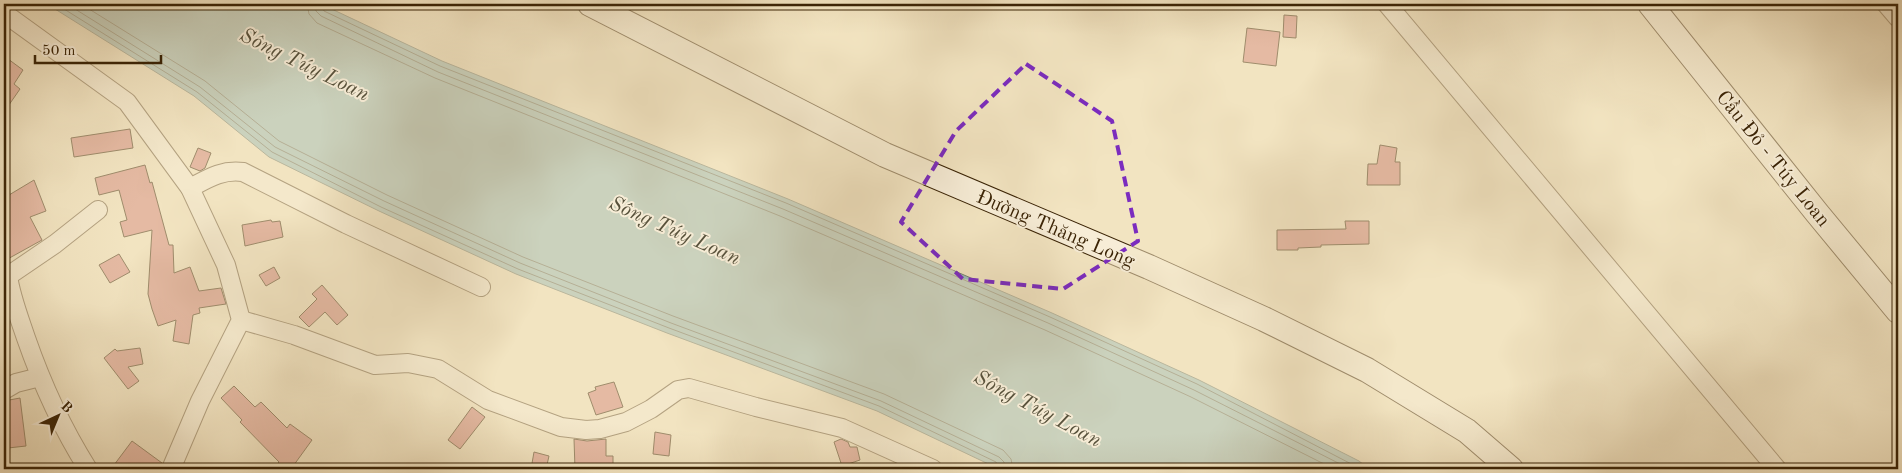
<svg xmlns="http://www.w3.org/2000/svg" width="1902" height="473" font-family="'Old Standard TT',serif">
<style>
.water{fill:#9cbdb9;stroke:#758071}
.lines{fill:none;stroke-linecap:round;stroke-linejoin:round}
.shore{stroke:#6c7060;stroke-width:1}
.building{fill:#d4877f;stroke:#3b2406}
.street-casing{stroke:#695435;stroke-width:20}
.secondary-casing{stroke:#3b2406;stroke-width:26}
.street{stroke:#f7edd7;stroke-width:18}
.secondary{stroke:#f7edd7;stroke-width:24}
.marked{fill:none;stroke:#7b2cbf;stroke-width:4;stroke-dasharray:10 6;stroke-linejoin:round}
.labels{text-anchor:middle;stroke-width:4;stroke-linejoin:round;paint-order:stroke}
.street-label{font-size:20px;fill:#3b2406;stroke:#f7edd7}
.water-label{font-size:21px;font-style:italic;fill:#58523c;stroke:#f7edd7}
</style>
<rect width="100%" height="100%" fill="#f2e4c1"/>
<filter id="stains"><feTurbulence type="fractalNoise" baseFrequency=".004" numOctaves="4"/><feColorMatrix values="0 0 0 0 .2 0 0 0 0 .09 0 0 0 0 .02 0 0 0 .5 -.17"/></filter>
<radialGradient id="worn" r=".72"><stop offset=".6" stop-color="#630" stop-opacity="0"/><stop offset="1" stop-color="#630" stop-opacity=".3"/></radialGradient>
<!-- water -->
<polygon class="water" points="47,4 321,4 442,61 788,199 1052,313 1199,380 1359,461 1369,469 999,469 877,411 667,333 516,274 379,211 269,157 194,96"/>
<g class="lines">
<!-- shore -->
<g class="shore">
<polyline points="56,4 197,92 272,152 381,207 518,269 669,328 879,406 996,462 999,469"/>
<polyline points="67,4 200,87 275,147 384,201 520,263 671,323 881,401 999,457 1004,462 1005,469"/>
<polyline points="81,4 205,81 279,141 387,195 523,257 673,316 884,394 1003,450 1011,459 1013,469"/>
<polyline points="307,4 309,14 317,23 435,78 780,216 1045,330 1191,397 1334,469"/>
<polyline points="314,4 316,11 321,16 438,72 783,209 1048,323 1194,390 1350,469"/>
<polyline points="321,4 324,11 440,66 786,203 1050,317 1197,384 1361,469"/>
</g>
</g>
<!-- building -->
<g class="building">
<polygon points="1284,15 1297,16 1296,38 1283,37"/>
<polygon points="1247,28 1280,32 1276,66 1243,62"/>
<polygon points="4,56 23,70 14,84 20,89 4,112"/>
<polygon points="130,129 133,148 74,157 71,138"/>
<polygon points="1380,145 1397,148 1395,162 1400,162 1400,185 1367,185 1368,164 1377,164"/>
<polygon points="198,148 211,153 205,168 200,171 190,167"/>
<polygon points="145,165 150,183 152,182 169,245 173,245 174,273 190,267 199,291 221,288 226,304 199,308 200,313 193,315 189,344 173,341 176,320 158,326 152,309 148,294 152,230 124,237 120,222 127,220 119,190 99,195 95,178"/>
<polygon points="34,180 46,211 30,217 42,240 4,261 4,198"/>
<polygon points="271,220 272,222 280,221 283,237 245,246 242,225"/>
<polygon points="1345,221 1369,221 1369,244 1321,245 1321,247 1298,248 1298,250 1277,250 1277,230 1346,229"/>
<polygon points="119,254 130,272 110,283 99,265"/>
<polygon points="274,267 280,278 266,286 259,275"/>
<polygon points="322,285 348,315 337,325 325,312 309,327 299,317 317,299 312,294"/>
<polygon points="140,348 143,364 128,367 139,381 128,389 104,358 115,349 117,351"/>
<polygon points="614,382 623,407 596,415 588,393 596,390 595,387"/>
<polygon points="234,386 255,407 261,402 287,428 290,424 312,440 291,469 273,469 279,462 240,422 242,420 221,398"/>
<polygon points="20,398 26,446 8,448 4,401"/>
<polygon points="472,407 485,417 460,449 448,440"/>
<polygon points="655,432 671,435 669,456 653,454"/>
<polygon points="574,439 587,441 606,439 606,456 613,456 613,469 575,469"/>
<polygon points="841,439 848,442 850,447 857,447 860,460 842,466 834,442"/>
<polygon points="132,441 162,463 161,469 111,469"/>
<polygon points="534,452 549,456 546,469 531,469"/>
</g>
<g class="lines">
<!-- street casing -->
<g class="street-casing">
<g id="street">
<polyline points="1387,4 1777,469"/>
<polyline points="1886,4 1898,18"/>
<polyline points="4,13 127,102 190,188 226,265 241,320 200,401 171,469"/>
<path d="M 190,188 C 207,179 222,169 243,172 L 346,224 L 481,287"/>
<polyline points="241,320 294,335 375,365 408,363 438,369 488,400 561,427 586,430 600,429 626,422 651,409 678,390 689,388 756,407 842,428 933,469"/>
<polyline points="4,390 16,383 40,377"/>
<path d="M 88,469 C 62,428 42,384 26,338 C 19,317 11,297 8,276 L 55,244 L 98,210"/>
</g>
</g>
<!-- secondary casing -->
<g class="secondary-casing">
<g id="secondary">
<polyline points="590,4 885,155 1149,267 1264,319 1367,370 1467,431 1511,469"/>
<polyline points="1650,4 1817,213 1898,311"/>
</g>
</g>
<!-- street -->
<use href="#street" class="street"/>
<!-- secondary -->
<use href="#secondary" class="secondary"/>
</g>
<!-- marked area -->
<path d="M0 0H1902V473H0ZM 1026,64 L 1112,121 L 1138,241 L 1063,289 L 963,279 L 901,222 L 956,131 Z" fill="#f2e4c1" fill-opacity=".55" fill-rule="evenodd"/>
<path class="marked" d="M 1026,64 L 1112,121 L 1138,241 L 1063,289 L 963,279 L 901,222 L 956,131 Z"/>
<g class="labels">
<!-- street labels -->
<g class="street-label">
<text transform="translate(1774 158) rotate(51)" y="7">Cầu Đỏ - Túy Loan</text>
<text transform="translate(1056 228) rotate(23)" y="7">Đường Thăng Long</text>
</g>
<!-- water labels -->
<g class="water-label">
<text transform="translate(305 64) rotate(26)" y="7">Sông Túy Loan</text>
<text transform="translate(675 230) rotate(24)" y="7">Sông Túy Loan</text>
<text transform="translate(1038 408) rotate(28)" y="7">Sông Túy Loan</text>
</g>
</g>
<!-- margin -->
<rect width="1902" height="473" fill="none" stroke="#f2e4c1" stroke-width="20"/>
<rect x="5" y="5" width="1892" height="463" fill="none" stroke="#3b2406" stroke-width="2.5"/>
<rect x="10" y="10" width="1882" height="453" fill="none" stroke="#3b2406"/>
<!-- north arrow -->
<g transform="translate(58 416) rotate(44)" stroke="#f7edd7" stroke-width="4" paint-order="stroke">
<path d="M0-4L9 19L0 12L-9 19Z" fill="#3b2406"/>
<text y="-8" font-size="14" font-weight="bold" text-anchor="middle" fill="#3b2406">B</text>
</g>
<!-- scale -->
<path d="M35 55v8h126v-8" fill="none" stroke="#3b2406" stroke-width="2.5"/>
<text x="42" y="55" font-size="15" fill="#3b2406" stroke="#f7edd7" stroke-width="4" paint-order="stroke">50 m</text>
<rect width="100%" height="100%" filter="url(#stains)"/>
<rect width="100%" height="100%" fill="url(#worn)"/>
</svg>
